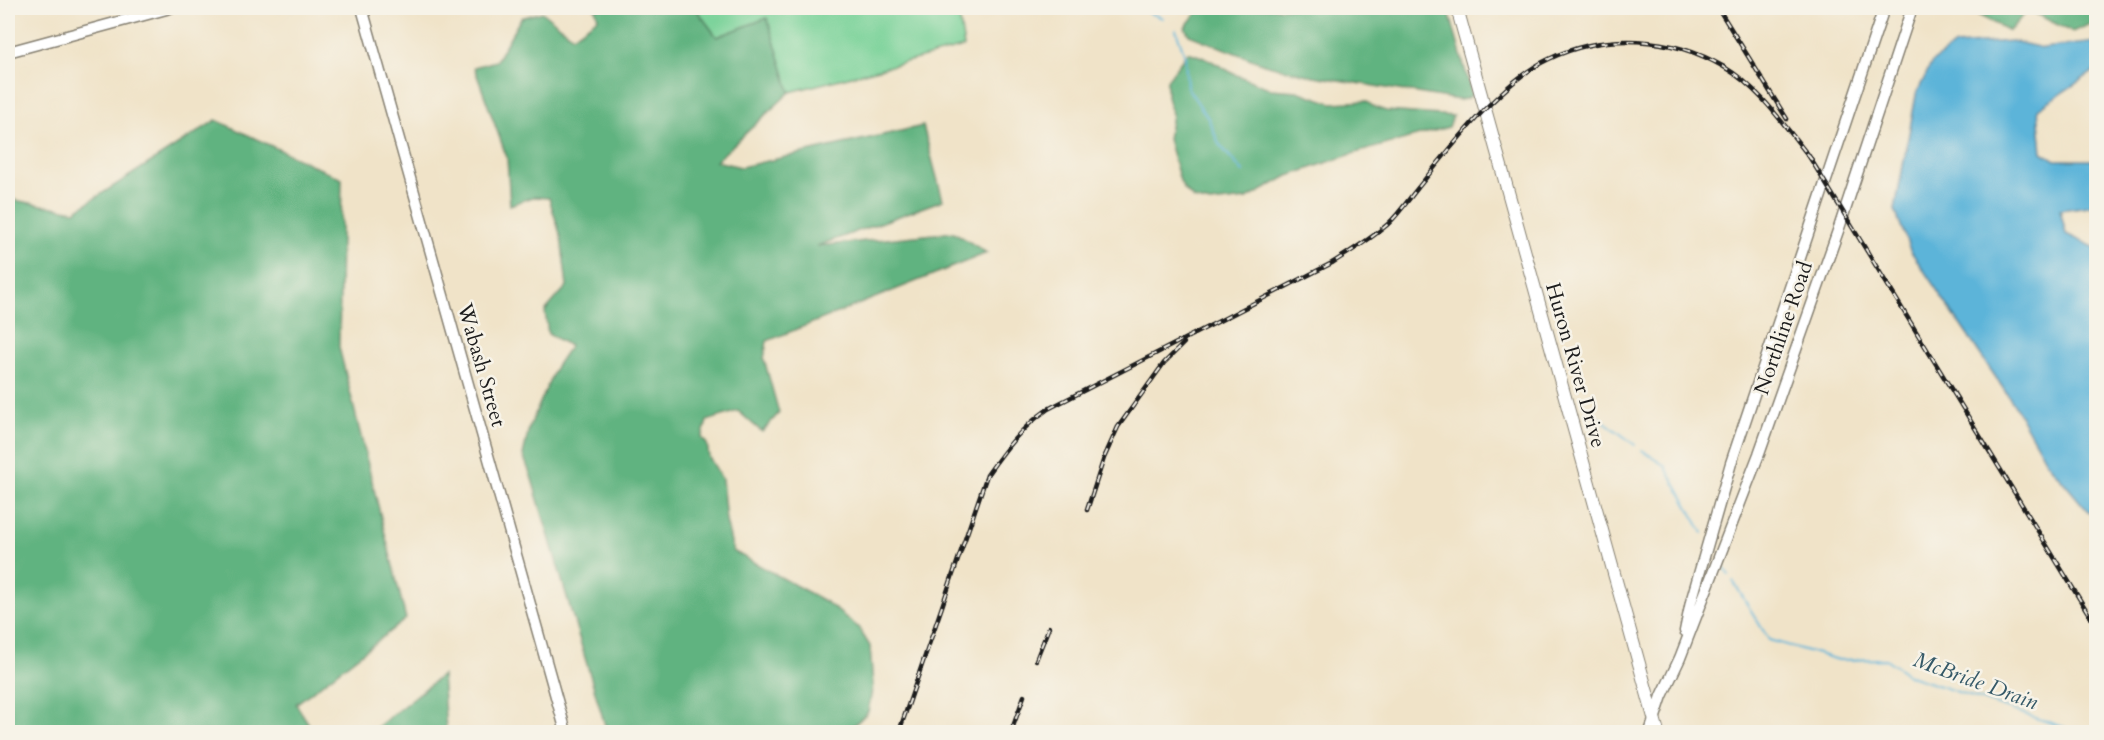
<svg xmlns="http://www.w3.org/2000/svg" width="2104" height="740" font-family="Cardo,serif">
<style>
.green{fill:#77d197;stroke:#4a765a;stroke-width:1.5}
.forest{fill:#61b380;stroke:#3e684e;stroke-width:1.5}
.water{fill:#5bb4d9;stroke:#3c687a;stroke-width:1.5}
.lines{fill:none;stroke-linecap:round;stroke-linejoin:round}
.stream{stroke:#5bb4d9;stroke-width:2}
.tertiary-casing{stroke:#868072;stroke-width:13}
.secondary-casing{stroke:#868072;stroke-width:14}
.tertiary{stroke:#fff;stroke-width:10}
.secondary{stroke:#fff;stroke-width:12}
.rail-casing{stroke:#1c1c1c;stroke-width:4.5}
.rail{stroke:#f7f3e8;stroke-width:2;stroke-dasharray:7;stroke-linecap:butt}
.labels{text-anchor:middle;stroke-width:5;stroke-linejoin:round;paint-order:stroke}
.street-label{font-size:21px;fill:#1c1c1c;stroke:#f7f3e8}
.water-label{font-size:22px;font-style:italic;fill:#355968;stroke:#f7f3e8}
</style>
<rect width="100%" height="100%" fill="#f7f3e8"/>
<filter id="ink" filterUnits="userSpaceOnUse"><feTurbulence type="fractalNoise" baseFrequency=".0167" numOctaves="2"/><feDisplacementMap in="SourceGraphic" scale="12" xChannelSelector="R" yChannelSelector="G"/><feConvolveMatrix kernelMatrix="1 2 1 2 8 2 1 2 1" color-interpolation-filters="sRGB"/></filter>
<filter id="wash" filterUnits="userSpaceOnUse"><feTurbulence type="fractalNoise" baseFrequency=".008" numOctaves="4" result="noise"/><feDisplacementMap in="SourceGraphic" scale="24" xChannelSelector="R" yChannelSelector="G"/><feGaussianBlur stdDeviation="1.35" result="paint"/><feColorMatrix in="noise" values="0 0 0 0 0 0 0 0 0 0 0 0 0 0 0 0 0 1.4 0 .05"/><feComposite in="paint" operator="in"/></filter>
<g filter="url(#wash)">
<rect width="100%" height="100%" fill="#f0e3c8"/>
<!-- green -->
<polygon class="green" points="695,8 954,8 959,15 964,47 790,92 767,18 717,37"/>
<!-- forest -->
<g class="forest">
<polygon points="595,8 695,8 717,37 767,18 790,92 716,161 741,167 923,126 943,200 817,246 954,232 987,253 767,341 764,359 779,413 762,432 738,411 707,421 702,438 707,444 709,457 722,479 726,521 733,551 826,602 858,627 870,646 873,685 868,712 851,728 859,732 607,732 531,476 523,455 529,428 556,366 570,346 548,334 545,311 567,286 561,237 549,198 533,197 510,205 507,158 474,67 496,61 521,18 542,12 573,36 598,18"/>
<polygon points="1206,8 1448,8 1472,95 1466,99 1459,100 1308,75 1264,64 1189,35 1185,27 1199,10"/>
<polygon points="1965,8 2096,8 2096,22 2072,32 2028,10 2009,31"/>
<polygon points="1188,52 1208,59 1234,74 1271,89 1297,91 1332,103 1366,101 1374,107 1386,111 1453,116 1449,127 1352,154 1288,176 1247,199 1210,203 1194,199 1184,189 1180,181 1168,139 1172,114 1167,97 1167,80"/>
<polygon points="216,120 342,179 339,347 406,619 296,704 314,732 8,732 8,199 75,211"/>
<polygon points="442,675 446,729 444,732 371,732"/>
</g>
<!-- water -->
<polygon class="water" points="2012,41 2043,48 2096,42 2096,70 2038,109 2042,152 2055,160 2096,160 2096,205 2060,210 2066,234 2096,248 2096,521 2046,461 2013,403 1910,250 1895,210 1916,95 1932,62 1955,45"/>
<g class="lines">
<!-- stream -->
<g class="stream">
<polyline points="1137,8 1163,18"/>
<polyline points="1176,30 1185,56 1187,87 1208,118 1219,144 1243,172"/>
<polyline points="1588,409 1635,445"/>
<polyline points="1642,450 1665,466 1703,533"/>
<polyline points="1721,562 1729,575"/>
<polyline points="1733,581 1769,640 1839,660 1886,659 1910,676 2066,728"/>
</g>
</g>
</g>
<g filter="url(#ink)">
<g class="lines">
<!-- tertiary casing -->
<g class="tertiary-casing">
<g id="tertiary">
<polyline points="362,8 566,732"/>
<polyline points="8,52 170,8"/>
<polyline points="1685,631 1691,602 1731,463 1884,8"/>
<polyline points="1650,732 1662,696 1680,658 1759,454 1839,228 1912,8"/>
</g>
</g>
<!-- secondary casing -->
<g class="secondary-casing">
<polyline id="secondary" points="1457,8 1658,732"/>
</g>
<!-- tertiary -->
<use href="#tertiary" class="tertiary"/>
<!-- secondary -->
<use href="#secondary" class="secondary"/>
<!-- rail casing -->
<g class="rail-casing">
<g id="rail">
<polyline points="1718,8 1787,119"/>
<polyline points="1807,153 2096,626"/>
<polyline points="1087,510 1104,458 1118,427 1164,363 1184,343"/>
<polyline points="1036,660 1049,627"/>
<path d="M 899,732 L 987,475 C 1006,448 1020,429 1048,409 L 1332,263 C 1351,251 1371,239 1388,224 C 1399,214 1408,200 1417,189 C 1439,162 1461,134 1485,109 C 1504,90 1525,70 1549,59 C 1605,32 1671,36 1724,67 C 1760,88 1786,128 1812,160"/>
<polyline points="1011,732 1024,696"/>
</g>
</g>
<!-- rail -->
<use href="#rail" class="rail"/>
</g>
</g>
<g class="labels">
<!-- street labels -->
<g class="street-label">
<text transform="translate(1783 328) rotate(-71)" y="7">Northline Road</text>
<text transform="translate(482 365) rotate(74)" y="7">Wabash Street</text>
<text transform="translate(1576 365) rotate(74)" y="7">Huron River Drive</text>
</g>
<!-- water labels -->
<g class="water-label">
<text transform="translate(1976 680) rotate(20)" y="8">McBride Drain</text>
</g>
</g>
<!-- margin -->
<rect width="2104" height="740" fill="none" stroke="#f7f3e8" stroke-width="30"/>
</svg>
